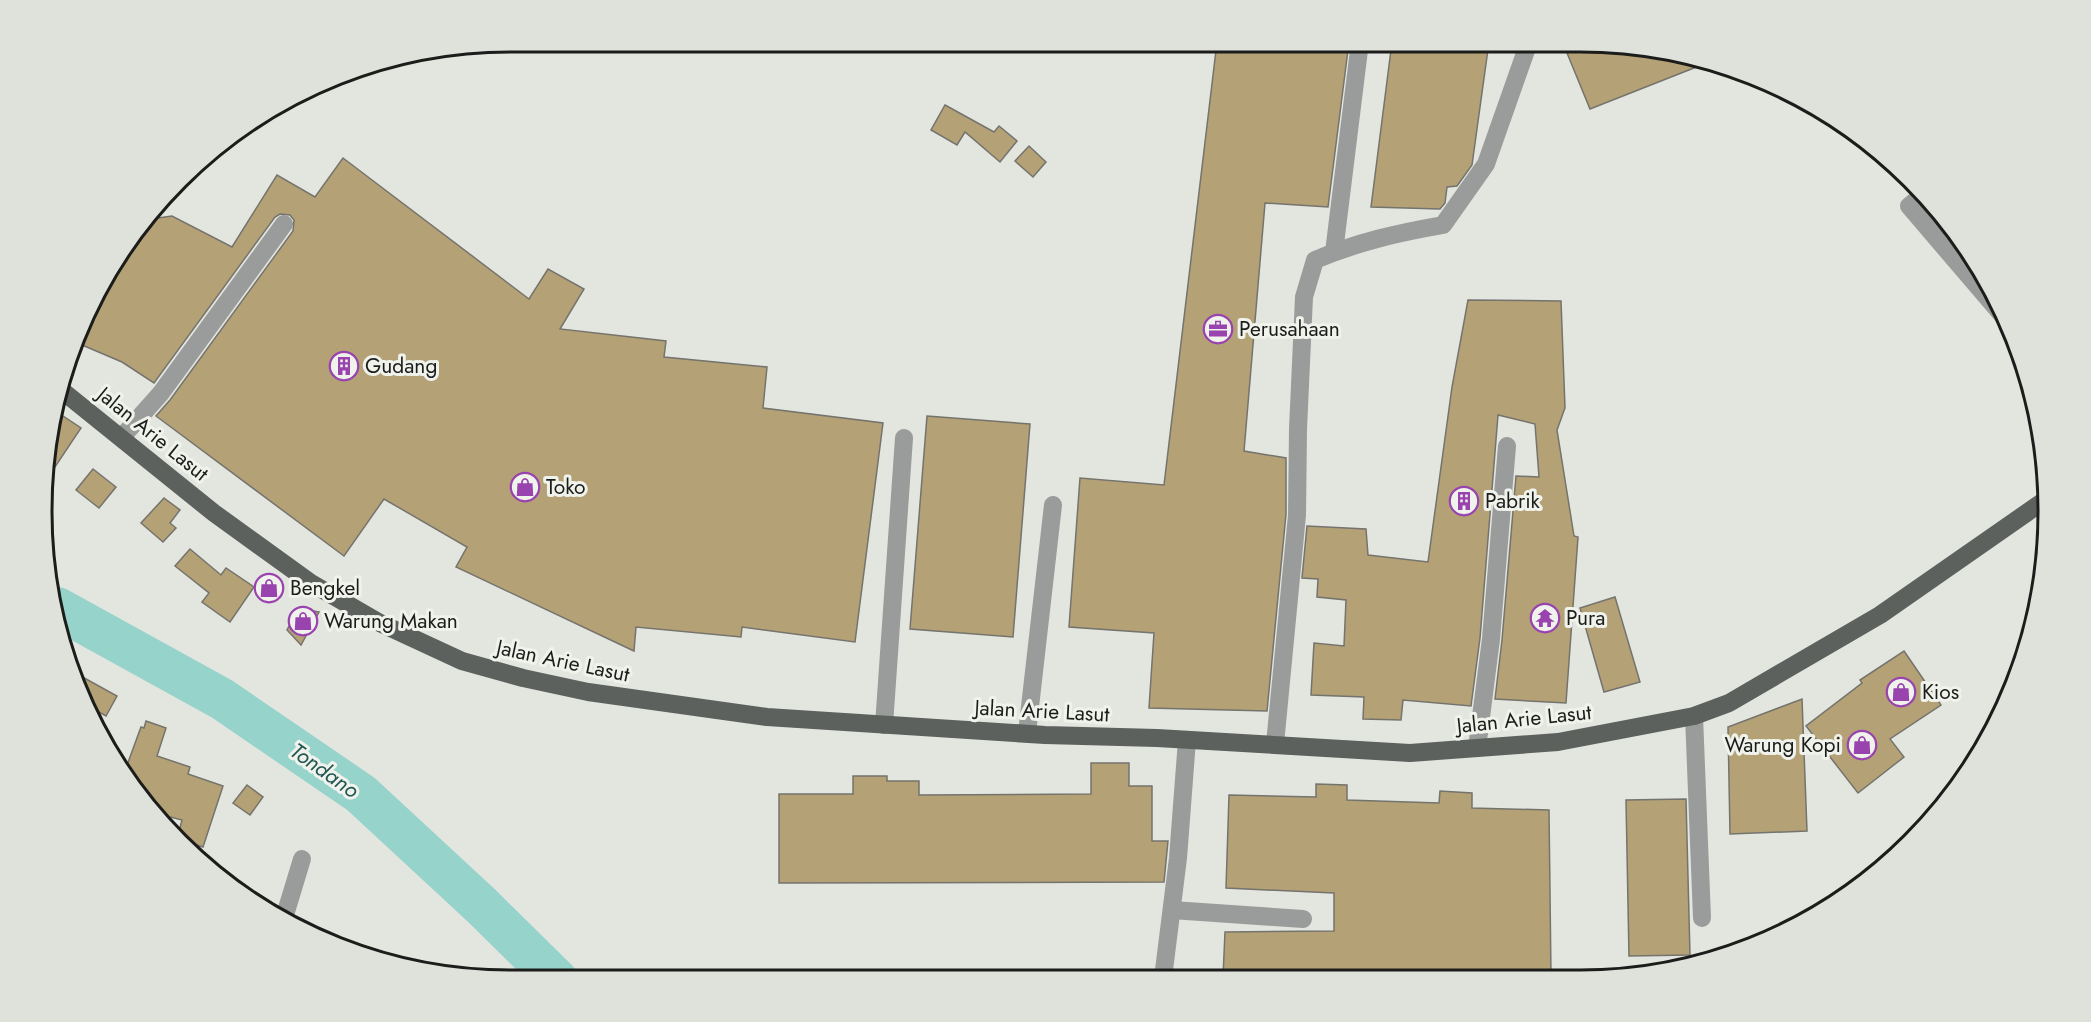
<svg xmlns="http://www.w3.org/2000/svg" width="2091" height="1022" font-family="Jost,sans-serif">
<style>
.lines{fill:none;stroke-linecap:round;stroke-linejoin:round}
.river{stroke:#95d3cb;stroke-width:42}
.building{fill:#b4a276;stroke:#75736d;stroke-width:1.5}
.minor{stroke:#999c9a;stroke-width:18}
.major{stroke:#5c615e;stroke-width:18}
.labels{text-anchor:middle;stroke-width:6;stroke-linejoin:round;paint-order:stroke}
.poi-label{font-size:21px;fill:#1c1d1b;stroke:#f0f2ec;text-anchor:start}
.street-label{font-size:21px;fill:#1c1d1b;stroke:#f0f2ec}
.water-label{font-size:22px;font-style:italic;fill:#225752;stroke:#f0f2ec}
.rim{fill:none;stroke:#1c1d1b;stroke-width:3}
</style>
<rect width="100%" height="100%" fill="#e3e5df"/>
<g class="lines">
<!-- river -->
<polyline class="river" points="57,608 222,699 361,794 483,907 557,980"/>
</g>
<!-- building -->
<g class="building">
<polygon points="1217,42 1349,42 1328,207 1265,203 1244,451 1286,458 1286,514 1267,711 1149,708 1154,633 1069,627 1080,478 1164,485"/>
<polygon points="1392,42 1489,42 1472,165 1457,186 1447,187 1445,203 1440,209 1371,207"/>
<polygon points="1593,43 1672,51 1709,62 1590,109 1567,53"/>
<polygon points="945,105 994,132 999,126 1017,141 1000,162 965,132 957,145 931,130"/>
<polygon points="1029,146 1046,162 1033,177 1015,161"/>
<polygon points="343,158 529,299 548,269 584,289 560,329 666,341 664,357 767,367 763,408 883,423 855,642 742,627 741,637 636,627 634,651 456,567 467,547 384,499 344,556 156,416 170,400 293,231 294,220 290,215 280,214 275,217 154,383 122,362 75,342 78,331 121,251 151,219 172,216 232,247 277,175 315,197"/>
<polygon points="1468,300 1561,301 1565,408 1557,430 1574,536 1578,537 1566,703 1495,699 1502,640 1516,476 1539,477 1535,424 1498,415 1480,638 1471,706 1403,700 1401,720 1363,719 1364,697 1311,695 1314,643 1344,646 1346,600 1317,597 1318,579 1302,578 1307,526 1366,529 1368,555 1428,562 1452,387"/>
<polygon points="54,410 81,428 49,476 51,419"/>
<polygon points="927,416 1030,424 1013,637 910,629"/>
<polygon points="93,469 116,487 99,508 76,490"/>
<polygon points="164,498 180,510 170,523 176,528 163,542 141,523"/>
<polygon points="190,549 221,575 226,568 254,587 230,622 202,602 209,593 175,566"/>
<polygon points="1615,597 1640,682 1604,692 1580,608"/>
<polygon points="299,608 319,612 301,645 287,630"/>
<polygon points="1904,651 1941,705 1890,739 1904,757 1858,793 1806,726 1862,683 1860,680"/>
<polygon points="77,674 117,696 106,716 86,705"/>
<polygon points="1802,699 1807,831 1730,834 1728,727"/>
<polygon points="146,721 166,728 157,756 190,767 188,774 223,786 203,847 177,839 182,820 159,814 126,768 141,727 144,728"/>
<polygon points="1091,763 1129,763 1129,786 1152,786 1152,841 1168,841 1164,882 779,883 779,794 853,794 853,776 887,776 887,781 919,781 919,795 1091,794"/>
<polygon points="1316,784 1347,785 1347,800 1439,803 1440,791 1472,793 1472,808 1549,810 1551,976 1223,977 1225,932 1334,931 1334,893 1226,888 1229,795 1316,797"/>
<polygon points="247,785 263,797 250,815 233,803"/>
<polygon points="1686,799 1690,955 1629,956 1626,800"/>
</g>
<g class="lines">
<!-- minor -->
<g class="minor">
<polyline points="1924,194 1909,206 2009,323"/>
<polyline points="1334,252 1360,42"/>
<polyline points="122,437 161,393 284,224"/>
<polyline points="1694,716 1702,918"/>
<polyline points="884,725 904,438"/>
<polyline points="1027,733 1053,505"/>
<path d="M 1275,744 L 1297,515 L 1298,429 L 1304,297 L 1315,260 C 1358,242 1397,233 1443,225 L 1486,164 L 1529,42"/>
<polyline points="1477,748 1491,639 1507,446"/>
<polyline points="1172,910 1303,919"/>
<polyline points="281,917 285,915 302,859"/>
<polyline points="1163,978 1178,858 1187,740"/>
</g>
<!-- major -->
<polyline class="major" points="60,389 214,513 311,583 380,623 462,661 523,678 588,692 767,717 1045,735 1157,738 1410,753 1558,742 1694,716 1729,703 1880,615 2048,498"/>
</g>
<!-- icons -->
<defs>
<g id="office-ring" transform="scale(1.5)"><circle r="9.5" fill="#f0f2ec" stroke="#9943af" stroke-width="1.5"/><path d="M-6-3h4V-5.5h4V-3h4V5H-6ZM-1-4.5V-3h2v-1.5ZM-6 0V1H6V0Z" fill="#9943af"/></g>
<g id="building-ring" transform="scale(1.5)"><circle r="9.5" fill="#f0f2ec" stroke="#9943af" stroke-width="1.5"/><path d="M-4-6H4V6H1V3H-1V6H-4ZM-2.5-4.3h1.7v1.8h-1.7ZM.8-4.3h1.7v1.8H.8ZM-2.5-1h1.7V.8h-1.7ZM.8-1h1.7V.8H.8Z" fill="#9943af"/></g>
<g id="shop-ring" transform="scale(1.5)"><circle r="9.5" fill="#f0f2ec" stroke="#9943af" stroke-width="1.5"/><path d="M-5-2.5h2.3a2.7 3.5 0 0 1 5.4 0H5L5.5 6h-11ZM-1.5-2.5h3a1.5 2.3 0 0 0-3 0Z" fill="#9943af"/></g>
<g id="temple-ring" transform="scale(1.5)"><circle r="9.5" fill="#f0f2ec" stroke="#9943af" stroke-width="1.5"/><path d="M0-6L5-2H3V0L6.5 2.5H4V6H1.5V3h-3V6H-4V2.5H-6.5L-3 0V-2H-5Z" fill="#9943af"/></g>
</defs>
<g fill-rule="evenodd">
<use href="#office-ring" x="1218" y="329"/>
<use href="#building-ring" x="344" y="366"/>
<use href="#shop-ring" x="525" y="487"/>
<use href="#building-ring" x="1464" y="501"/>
<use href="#shop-ring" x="269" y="588"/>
<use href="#temple-ring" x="1545" y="618"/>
<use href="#shop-ring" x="303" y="621"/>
<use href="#shop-ring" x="1901" y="692"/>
<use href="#shop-ring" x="1862" y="745"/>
</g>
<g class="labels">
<!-- poi labels -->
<g class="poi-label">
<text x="1239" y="336">Perusahaan</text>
<text x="365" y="373">Gudang</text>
<text x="546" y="494">Toko</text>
<text x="1485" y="508">Pabrik</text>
<text x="290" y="595">Bengkel</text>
<text x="1566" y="625">Pura</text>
<text x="324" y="628">Warung Makan</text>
<text x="1922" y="699">Kios</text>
<text x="1841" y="752" text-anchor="end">Warung Kopi</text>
</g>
<!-- street labels -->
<g class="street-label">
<text transform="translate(153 434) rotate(39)" y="7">Jalan Arie Lasut</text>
<text transform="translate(563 661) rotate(12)" y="7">Jalan Arie Lasut</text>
<text transform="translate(1042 711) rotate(3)" y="7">Jalan Arie Lasut</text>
<text transform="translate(1524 719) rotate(-6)" y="7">Jalan Arie Lasut</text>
</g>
<!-- water labels -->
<g class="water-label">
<text transform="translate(325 770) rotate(35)" y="8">Tondano</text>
</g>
</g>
<!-- crop -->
<path d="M0 0H2091V1022H0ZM510 52H1580A458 458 0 0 1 2038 510V512A458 458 0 0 1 1580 970H510A458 458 0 0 1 52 512V510A458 458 0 0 1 510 52Z" fill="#dfe1db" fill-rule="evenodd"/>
<path class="rim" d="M510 52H1580A458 458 0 0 1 2038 510V512A458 458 0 0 1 1580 970H510A458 458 0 0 1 52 512V510A458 458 0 0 1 510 52Z"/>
</svg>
